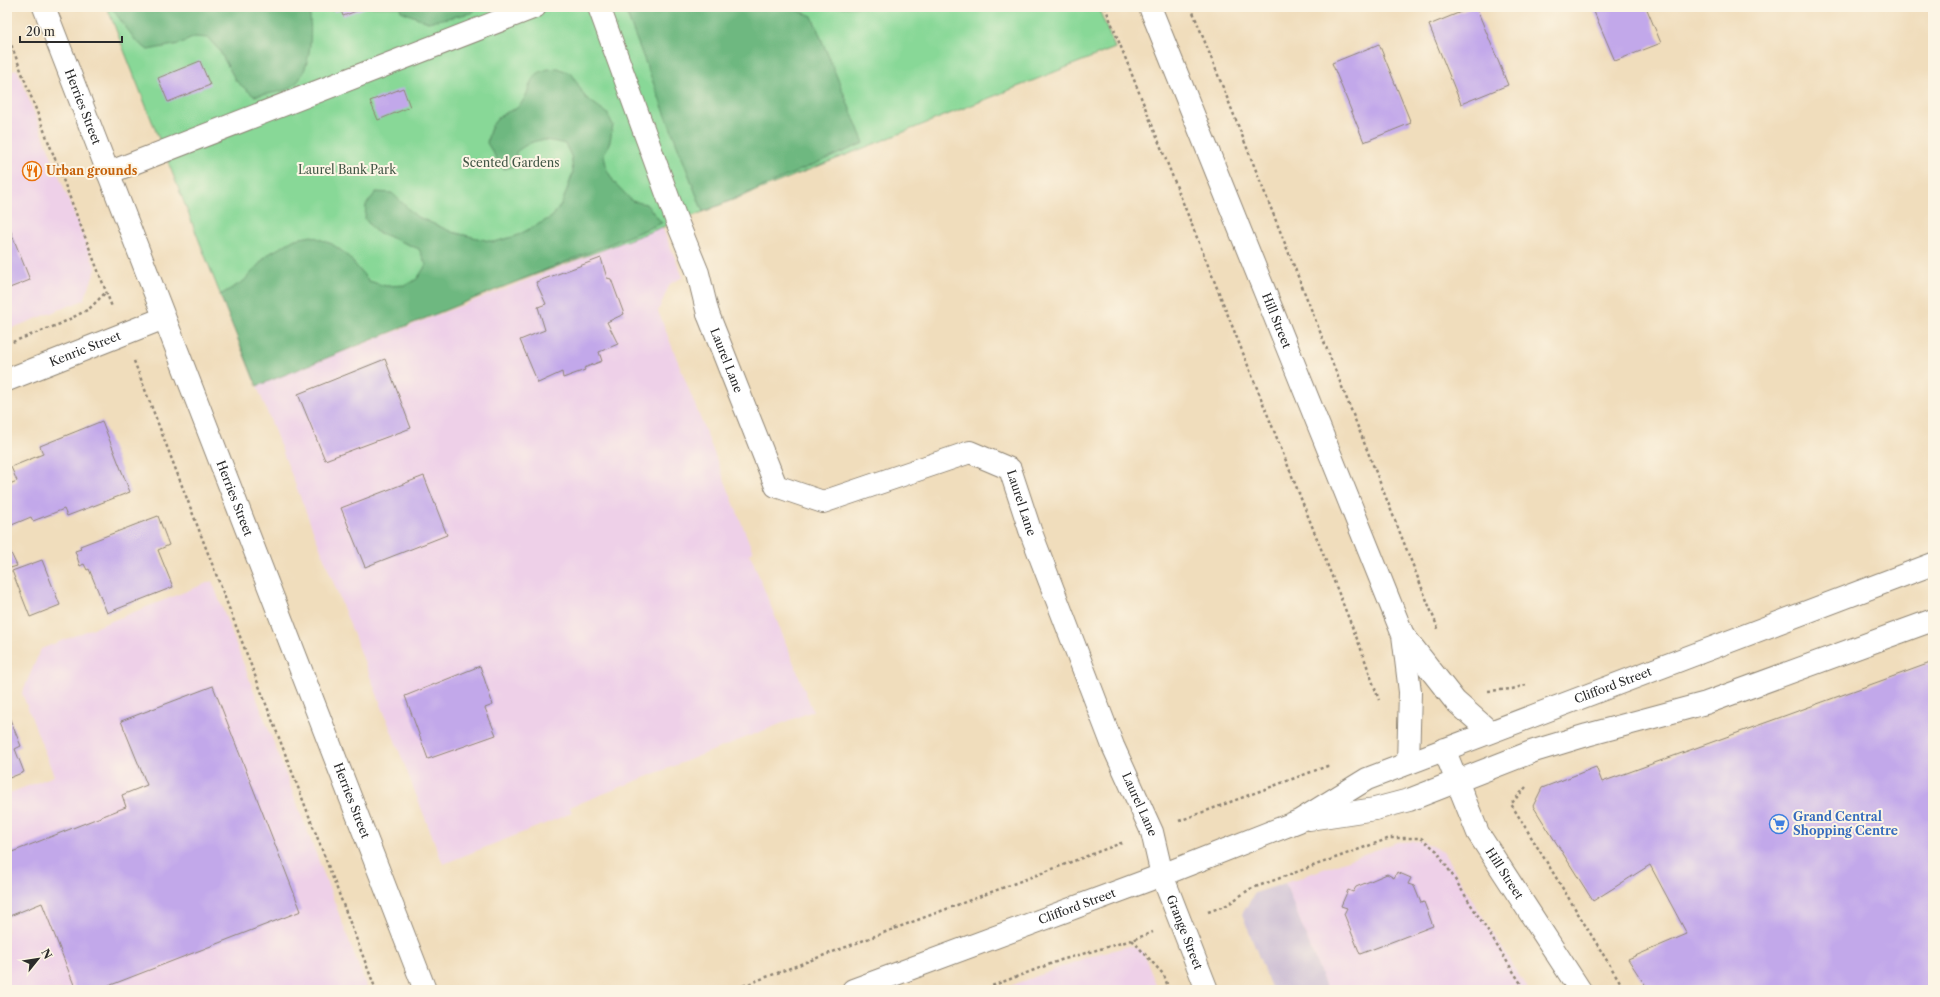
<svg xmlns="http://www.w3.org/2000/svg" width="1940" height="997" font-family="'Libre Caslon Text',serif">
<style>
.built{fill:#eed0e8}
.industrial{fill:#ccbed4}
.green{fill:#88d897;stroke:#5a8261}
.forest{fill:#6eb880;stroke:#4c7256}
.building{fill:#c2a8ea}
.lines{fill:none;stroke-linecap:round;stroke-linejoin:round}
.pedestrian-casing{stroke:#8e8474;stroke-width:24}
.minor-casing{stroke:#8e8474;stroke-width:24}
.secondary-casing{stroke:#8e8474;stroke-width:24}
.path{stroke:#8e8474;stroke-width:2.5;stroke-dasharray:3 3;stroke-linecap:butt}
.pedestrian{stroke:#fff;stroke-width:22}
.minor{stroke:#fff;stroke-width:22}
.secondary{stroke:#fff;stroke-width:22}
.labels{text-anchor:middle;stroke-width:4;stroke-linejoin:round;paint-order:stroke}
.street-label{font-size:12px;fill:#2b2b2b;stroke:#fcf5e5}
.park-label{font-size:12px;fill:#425646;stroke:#fcf5e5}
.food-label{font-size:12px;font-weight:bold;fill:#c56008;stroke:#fcf5e5;text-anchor:start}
.shop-label{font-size:12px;font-weight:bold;fill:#366cbe;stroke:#fcf5e5;text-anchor:start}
</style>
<rect width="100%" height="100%" fill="#fcf5e5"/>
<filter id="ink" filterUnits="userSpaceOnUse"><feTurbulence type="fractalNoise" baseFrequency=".025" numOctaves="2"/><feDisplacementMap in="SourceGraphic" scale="8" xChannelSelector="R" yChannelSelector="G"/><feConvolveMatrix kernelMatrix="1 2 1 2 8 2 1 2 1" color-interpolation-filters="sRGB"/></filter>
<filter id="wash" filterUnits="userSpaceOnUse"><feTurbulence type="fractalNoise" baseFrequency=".012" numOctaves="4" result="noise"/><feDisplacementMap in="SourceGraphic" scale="16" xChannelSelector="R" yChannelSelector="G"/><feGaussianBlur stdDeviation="0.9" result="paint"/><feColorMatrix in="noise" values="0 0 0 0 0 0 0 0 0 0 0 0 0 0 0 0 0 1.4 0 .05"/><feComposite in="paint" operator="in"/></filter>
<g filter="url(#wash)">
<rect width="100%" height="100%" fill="#f0ddbc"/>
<!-- built -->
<g class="built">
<polygon points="17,69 96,269 84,300 7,330 7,73"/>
<polygon points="662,227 683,277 670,284 658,311 753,552 750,554 813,711 570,807 572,813 443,864 257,386"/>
<polygon points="212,581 368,990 7,990 7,794 54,776 22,693 41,649"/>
<polygon points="1422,841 1443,852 1528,990 1327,990 1285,883 1397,842"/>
<polygon points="1130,946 1142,950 1158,990 1000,990 1093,955"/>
</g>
<!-- industrial -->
<polygon class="industrial" points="1285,883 1327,990 1272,990 1242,914 1255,893"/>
<!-- green -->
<polygon class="green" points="107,7 1098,7 1115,48 703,212 254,380"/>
<!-- forest -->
<g class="forest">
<path d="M 111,7 L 309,7 C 312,31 313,77 288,89 C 278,93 265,94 254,96 L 236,81 L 219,50 L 208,38 L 195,37 L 179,44 L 148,50 L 136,41 Z"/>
<polygon points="400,7 478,7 472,13 428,22 401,11"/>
<polygon points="624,7 789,7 812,16 864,143 703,212"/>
<path d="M 558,68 L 572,74 L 585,97 L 607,113 L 613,125 L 610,141 L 604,155 L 607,170 L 614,182 L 632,201 L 646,204 L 662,223 L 257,386 L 220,295 L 244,281 L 267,255 L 295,239 L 312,236 L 332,244 L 346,254 L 369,281 L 386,286 L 406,285 L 417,279 L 426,265 L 419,249 L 375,231 L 365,219 L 366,205 L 376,192 L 392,193 L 416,216 L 452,232 L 494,242 L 516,236 L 552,217 L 562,203 L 573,173 L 571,156 L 565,144 C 541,138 535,138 516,152 L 516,166 L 503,169 L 487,143 C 489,130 492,121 505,113 C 509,111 514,110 517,108 C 536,90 522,70 558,68 Z"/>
</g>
<g id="blocks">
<!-- building -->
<g class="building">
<polygon points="332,7 367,7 343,16 341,10 334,12"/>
<polygon points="1473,7 1476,7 1508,85 1461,104 1429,25"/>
<polygon points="1592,7 1646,7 1661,43 1615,61"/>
<polygon points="1379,44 1411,123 1364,142 1332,63"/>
<polygon points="200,61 210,85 168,102 158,78"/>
<polygon points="403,88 410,107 378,120 370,101"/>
<polygon points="7,222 30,280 7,289"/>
<polygon points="601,258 607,278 611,279 624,314 607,322 618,344 599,352 602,361 584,368 585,370 563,378 562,372 538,383 520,340 545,330 538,307 546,304 536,282"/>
<polygon points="385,359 411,428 325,460 298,394"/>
<polygon points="102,421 130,492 67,516 64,509 33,521 31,517 7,527 7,485 17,481 11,467 43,454 40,446"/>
<polygon points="424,476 447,535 365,567 341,508"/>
<polygon points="158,516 169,545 158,550 173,587 107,613 89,569 87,570 84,564 80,566 75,551 81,549 80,546"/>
<polygon points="10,551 17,566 7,569 7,552"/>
<polygon points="42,560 60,605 30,617 12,571"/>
<polygon points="1933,662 1933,990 1648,990 1628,959 1687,934 1650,865 1593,901 1533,806 1542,788 1596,767 1602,782"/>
<polygon points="480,666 493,705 485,708 496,735 428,759 405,696"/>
<polygon points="213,686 301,911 98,990 76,990 42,903 7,917 7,854 126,807 122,795 147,785 121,721"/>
<polygon points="9,717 21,746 15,749 24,772 7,779 7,718"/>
<polygon points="1397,872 1411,878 1408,884 1414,886 1421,903 1424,902 1433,926 1360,954 1344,914 1347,908 1341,906 1348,890 1353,892 1356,887 1387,874 1394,878"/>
</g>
</g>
</g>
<g filter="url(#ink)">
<use href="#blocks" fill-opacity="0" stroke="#8e8474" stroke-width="1"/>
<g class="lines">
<!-- pedestrian casing -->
<g class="pedestrian-casing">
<g id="pedestrian">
<polyline points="599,7 676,219 698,273 708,314"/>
<polyline points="108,173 535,7"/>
</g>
</g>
<!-- minor casing -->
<g class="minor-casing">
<g id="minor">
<path id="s1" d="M 1150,7 L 1403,635 L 1410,692 L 1408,763"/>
<path id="s2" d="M 708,314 L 776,486 L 823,502 L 970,452 L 1010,469 L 1030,530 L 1113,746 L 1152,832 L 1162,875 L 1207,990"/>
<path id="s3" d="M 7,380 L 164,318"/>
<polyline points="1404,636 1455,701 1489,731"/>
<path id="s4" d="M 1444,749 L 1478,833 L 1580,990"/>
</g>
</g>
<!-- secondary casing -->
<g class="secondary-casing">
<g id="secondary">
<path id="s5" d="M 44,7 L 425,990"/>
<polyline points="1309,819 1375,809 1409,800 1534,751 1587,735 1706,703 1933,620"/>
<path id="s6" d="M 853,990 L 1162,875 L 1299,821 L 1367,779 L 1933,564"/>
</g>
</g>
<!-- path -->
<g class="path">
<polyline points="1105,7 1361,649 1379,700"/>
<polyline points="1191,7 1439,631"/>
<polyline points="7,34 112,307"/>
<polyline points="7,344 60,324 89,309 106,292"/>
<polyline points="134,361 376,990"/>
<polyline points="1488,691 1512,689 1526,685"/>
<polyline points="1526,787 1511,804 1625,990"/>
<polyline points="1179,821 1330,765"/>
<polyline points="1208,912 1227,905 1250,889 1390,838 1421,838 1437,851 1525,990"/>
<polyline points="1132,940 1164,975 1169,990"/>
<polyline points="732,990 1124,842"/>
<polyline points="981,990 1061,960 1132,940 1153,932"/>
</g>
<!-- pedestrian -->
<use href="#pedestrian" class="pedestrian"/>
<!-- minor -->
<use href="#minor" class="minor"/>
<!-- secondary -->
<use href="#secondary" class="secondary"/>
</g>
</g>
<!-- icons -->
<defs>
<g id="restaurant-ring" transform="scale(1)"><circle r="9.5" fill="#fcf5e5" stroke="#e8710a" stroke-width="1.5"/><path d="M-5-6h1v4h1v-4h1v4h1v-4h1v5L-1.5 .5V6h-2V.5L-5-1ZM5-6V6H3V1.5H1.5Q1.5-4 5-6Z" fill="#e8710a"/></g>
<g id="supermarket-ring" transform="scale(1)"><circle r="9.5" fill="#fcf5e5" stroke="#3f7fe0" stroke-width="1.5"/><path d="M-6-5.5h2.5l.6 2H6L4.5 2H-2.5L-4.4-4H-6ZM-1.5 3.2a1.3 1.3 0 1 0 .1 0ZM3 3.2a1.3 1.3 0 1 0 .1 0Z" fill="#3f7fe0"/></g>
</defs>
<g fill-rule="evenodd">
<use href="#restaurant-ring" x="32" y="171"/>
<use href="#supermarket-ring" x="1779" y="824"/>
</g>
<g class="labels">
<!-- street labels -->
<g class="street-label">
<text dy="4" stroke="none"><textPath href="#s5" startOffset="107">Herries Street</textPath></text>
<text dy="4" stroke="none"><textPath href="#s1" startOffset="338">Hill Street</textPath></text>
<text dy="4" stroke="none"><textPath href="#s3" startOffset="84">Kenric Street</textPath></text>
<text dy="4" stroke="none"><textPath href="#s2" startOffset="50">Laurel Lane</textPath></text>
<text dy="4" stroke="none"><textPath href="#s5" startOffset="527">Herries Street</textPath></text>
<text dy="4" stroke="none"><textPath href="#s2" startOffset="469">Laurel Lane</textPath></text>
<text dy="4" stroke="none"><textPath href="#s6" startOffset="820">Clifford Street</textPath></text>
<text dy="4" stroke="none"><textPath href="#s5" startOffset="851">Herries Street</textPath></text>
<text dy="4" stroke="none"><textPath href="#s2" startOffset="793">Laurel Lane</textPath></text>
<text dy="4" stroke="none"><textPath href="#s4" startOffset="139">Hill Street</textPath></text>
<text dy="4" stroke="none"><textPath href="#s6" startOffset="239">Clifford Street</textPath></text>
<text dy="4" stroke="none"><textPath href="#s2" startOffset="929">Grange Street</textPath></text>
</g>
<!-- park labels -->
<g class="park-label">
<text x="511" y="167">Scented Gardens</text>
<text x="347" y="174">Laurel Bank Park</text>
</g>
<!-- food labels -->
<g class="food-label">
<text x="46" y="175">Urban grounds</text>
</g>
<!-- shop labels -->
<g class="shop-label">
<text x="1793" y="821">Grand Central<tspan x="1793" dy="14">Shopping Centre</tspan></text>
</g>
</g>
<!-- margin -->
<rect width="1940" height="997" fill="none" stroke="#fcf5e5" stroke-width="24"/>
<!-- north arrow -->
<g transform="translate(38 959) rotate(60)" stroke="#fcf5e5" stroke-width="3" paint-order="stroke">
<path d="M0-3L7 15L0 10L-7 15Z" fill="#2b2b2b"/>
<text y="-6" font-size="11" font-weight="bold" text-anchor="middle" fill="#2b2b2b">N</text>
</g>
<!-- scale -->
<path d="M20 36v6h102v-6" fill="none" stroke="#2b2b2b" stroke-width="2"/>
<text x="26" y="36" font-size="12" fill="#2b2b2b" stroke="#fcf5e5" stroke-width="3" paint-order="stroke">20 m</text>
</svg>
